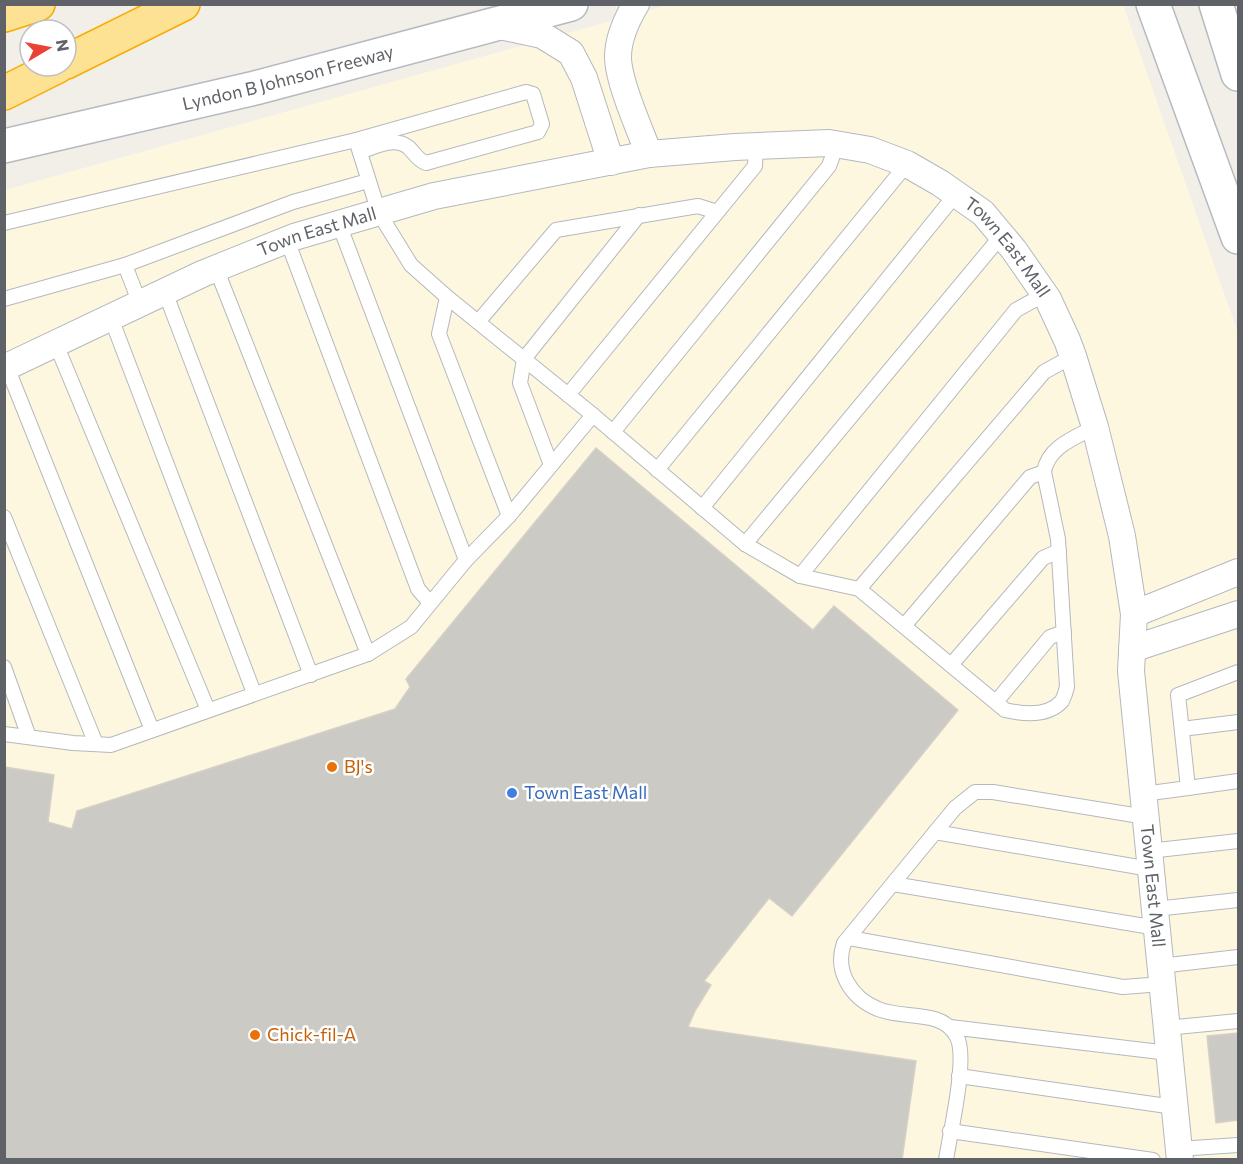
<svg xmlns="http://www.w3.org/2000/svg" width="1243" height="1164" font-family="Commissioner,sans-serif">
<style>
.commercial{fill:#fef7e0}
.building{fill:#cccac5;stroke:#d6d1c6;stroke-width:1.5}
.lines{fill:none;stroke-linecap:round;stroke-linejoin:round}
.lane-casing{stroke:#b5b8bc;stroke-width:16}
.street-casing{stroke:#b5b8bc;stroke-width:28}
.secondary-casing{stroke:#b6babf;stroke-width:36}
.highway-casing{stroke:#f9ab00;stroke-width:36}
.lane{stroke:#fff;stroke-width:14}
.street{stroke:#fff;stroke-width:26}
.secondary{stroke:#fff;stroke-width:33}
.highway{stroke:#fde293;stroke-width:33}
.food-dot{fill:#e8710a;stroke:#fff;stroke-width:2}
.shop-dot{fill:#3f7fe0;stroke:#fff;stroke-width:2}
.labels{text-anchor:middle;stroke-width:5;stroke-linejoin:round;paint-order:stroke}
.street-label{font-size:18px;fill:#5f6368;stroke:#fff}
.food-label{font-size:18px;fill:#c56008;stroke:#fff;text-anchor:start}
.shop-label{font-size:18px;fill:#366cbe;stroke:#fff;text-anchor:start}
</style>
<rect width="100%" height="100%" fill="#f1efe8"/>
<!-- commercial -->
<polygon class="commercial" points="668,5 1123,5 1238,333 1238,1159 5,1160 5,190"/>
<!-- building -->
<g class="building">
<polygon points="596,448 813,630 834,606 958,710 792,916 769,898 704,981 711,985 695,1011 688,1027 916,1061 902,1160 4,1160 4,767 54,775 48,822 72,829 77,811 395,709 410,687 406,679"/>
<polygon points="1238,1033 1238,1120 1216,1123 1207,1036"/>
</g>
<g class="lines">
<!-- lane casing -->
<g class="lane-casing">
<g id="lane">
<path d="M 356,140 L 379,213 L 411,265 L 447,297 L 593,415 L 745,544 L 800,576 L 859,589 L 1005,710 C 1022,714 1048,717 1062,701 C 1064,697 1066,691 1067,687 L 1058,539 L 1044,472 C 1048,447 1074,438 1095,427"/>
<path d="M 4,223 L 356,140 L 526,92 L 533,94 L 542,124 L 538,132 L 426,163 C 417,160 414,152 408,147 C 394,136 374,147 360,152"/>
<polyline points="339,224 466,560"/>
<polyline points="287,240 418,589 430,603"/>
<polyline points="216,268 368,654"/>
<polyline points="165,292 311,675"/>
<polyline points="447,297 439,334 509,516"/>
<polyline points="4,299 125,265"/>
<polyline points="140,304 125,265 293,202 368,181"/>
<polyline points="111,318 254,693"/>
<polyline points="478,322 556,230 698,206 717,212"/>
<polyline points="56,344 208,710"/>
<polyline points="7,367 152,730"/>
<polyline points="568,395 755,166 756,146"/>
<polyline points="613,432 829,166 837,144"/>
<polyline points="551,465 520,383 524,359 639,215"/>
<polyline points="657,470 907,164"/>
<polyline points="702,508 956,194"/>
<polyline points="4,517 96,744"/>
<polyline points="745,544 1002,235"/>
<polyline points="800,576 1016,310 1045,294"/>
<polyline points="859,589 1044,372 1073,356"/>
<polyline points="904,626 1030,477 1044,472"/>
<polyline points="951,665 1043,558 1059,551"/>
<polyline points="4,667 29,737"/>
<polyline points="996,702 1050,637 1064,632"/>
<polyline points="1182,729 1238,722"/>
<polyline points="4,734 73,743 111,745 368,654 411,627 466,560 509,516 593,415"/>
<polyline points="1188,788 1238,781"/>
<polyline points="1143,794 1188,788 1178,695 1238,672"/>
<polyline points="935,832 1150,869"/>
<polyline points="1149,851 1238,841"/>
<polyline points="893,884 1157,928"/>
<polyline points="1155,909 1238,900"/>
<polyline points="849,938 1123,987 1162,984"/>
<polyline points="1160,966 1238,957"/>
<polyline points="950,1027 1169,1053"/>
<polyline points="1166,1028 1238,1021"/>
<polyline points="959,1076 1174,1107"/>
<polyline points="950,1131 1153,1160"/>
<polyline points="1178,1149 1238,1145"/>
<path d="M 946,1160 C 950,1133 968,1059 957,1037 C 942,1008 903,1020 878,1009 C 851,998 834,971 844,943 L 955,808 L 975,792 L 993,792 L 1146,817"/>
</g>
</g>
<!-- street casing -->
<g class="street-casing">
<g id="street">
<path d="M 636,4 C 627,19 618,38 618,57 C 618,81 640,130 649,154"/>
<polyline points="495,25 542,35 571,53 584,78 611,162"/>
<path id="s1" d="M 4,368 L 202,274 L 294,237 L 434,196 L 649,154 L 735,147 L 829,143 L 870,150 L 907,164 L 940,183 L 983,213 L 1014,250 L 1048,299 L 1067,340 L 1073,356 L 1095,427 L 1122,536 L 1134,614 L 1131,671 L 1180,1160"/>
<polyline points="1134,614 1238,572"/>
<polyline points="1132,649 1238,614"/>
</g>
</g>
<!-- secondary casing -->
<g class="secondary-casing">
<g id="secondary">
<polyline points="1153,4 1238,237"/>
<polyline points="1216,4 1238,74"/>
<path id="s2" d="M 4,146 L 255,88 L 571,4"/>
</g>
</g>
<!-- highway casing -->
<g class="highway-casing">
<g id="highway">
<polyline points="4,15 38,4"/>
<polyline points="66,62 183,4"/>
<polyline points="4,93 58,66"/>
</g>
</g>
<!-- lane -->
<use href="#lane" class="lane"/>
<!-- street -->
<use href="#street" class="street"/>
<!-- secondary -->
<use href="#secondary" class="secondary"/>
<!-- highway -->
<use href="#highway" class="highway"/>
</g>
<!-- markers -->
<g class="food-dot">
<circle cx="332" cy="767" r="6"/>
<circle cx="255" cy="1035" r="6"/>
</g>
<circle class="shop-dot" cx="512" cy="793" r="6"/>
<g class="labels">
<!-- street labels -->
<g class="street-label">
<text dy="6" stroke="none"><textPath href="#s2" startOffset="292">Lyndon B Johnson Freeway</textPath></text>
<text dy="6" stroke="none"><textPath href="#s1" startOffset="342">Town East Mall</textPath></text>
<text dy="6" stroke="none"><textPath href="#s1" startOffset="1077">Town East Mall</textPath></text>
<text dy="6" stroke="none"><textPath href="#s1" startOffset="1744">Town East Mall</textPath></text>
</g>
<!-- food labels -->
<g class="food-label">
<text x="344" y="773">BJ's</text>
<text x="267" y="1041">Chick-fil-A</text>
</g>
<!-- shop labels -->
<g class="shop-label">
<text x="524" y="799">Town East Mall</text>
</g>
</g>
<!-- border -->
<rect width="1243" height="1164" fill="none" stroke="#5f6368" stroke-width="12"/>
<!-- north arrow -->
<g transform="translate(48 48) rotate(80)"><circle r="28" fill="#ffffff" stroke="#bfc1c3" stroke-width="1.5"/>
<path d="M0-4.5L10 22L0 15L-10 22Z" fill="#ea4335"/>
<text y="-9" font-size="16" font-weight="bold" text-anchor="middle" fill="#5f6368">N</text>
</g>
</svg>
